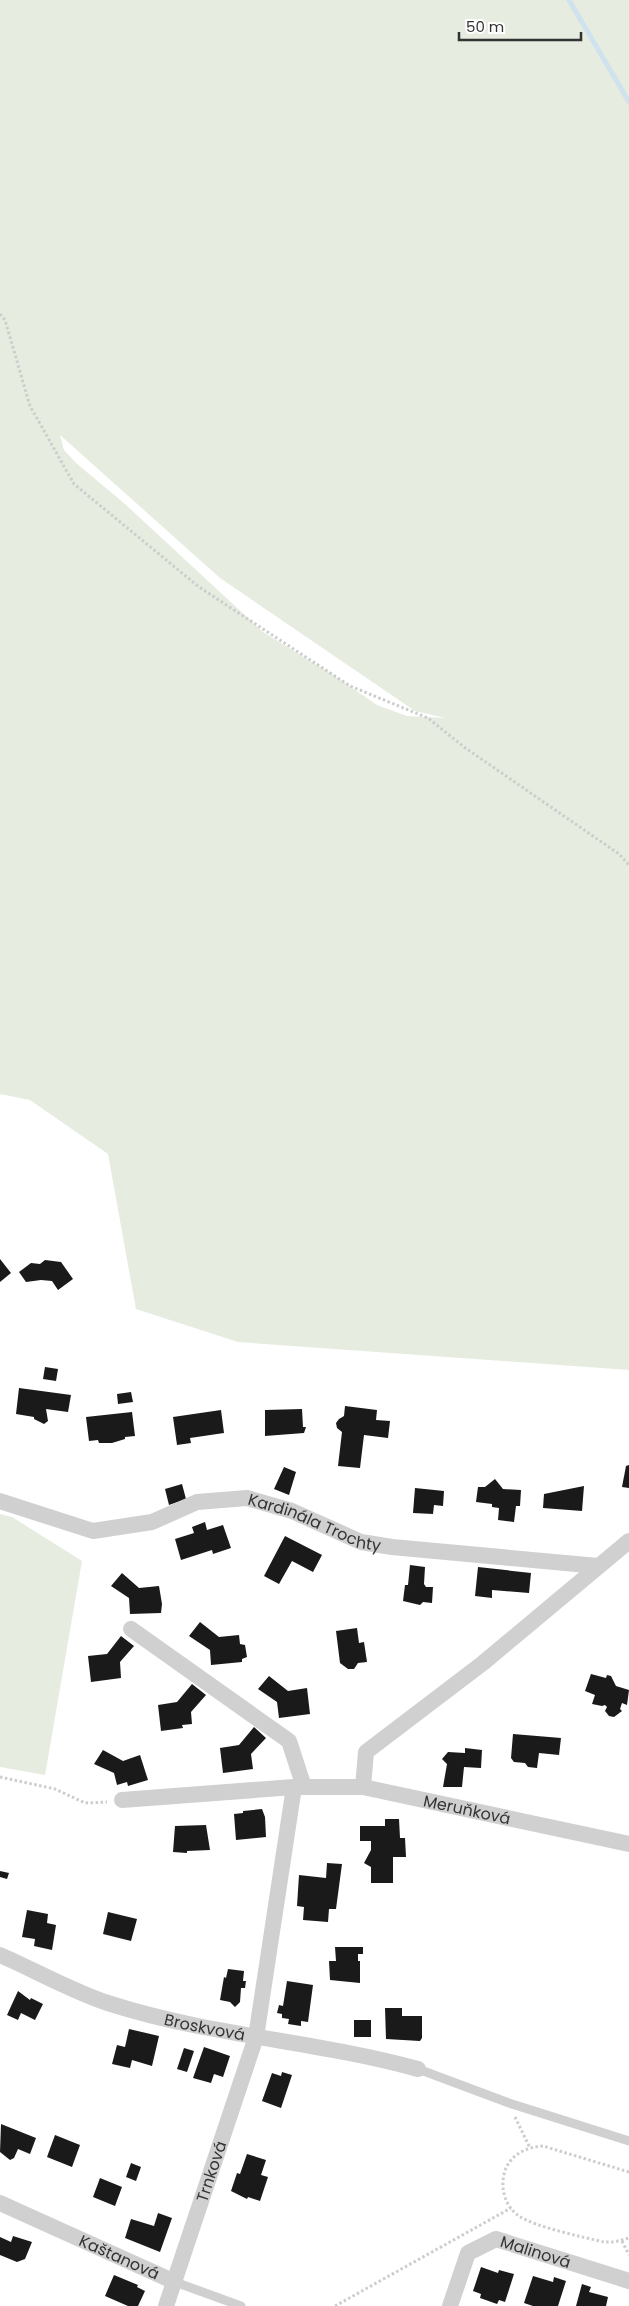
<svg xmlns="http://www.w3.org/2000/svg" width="629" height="2306" font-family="Poppins,sans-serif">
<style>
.green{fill:#e6ecdf;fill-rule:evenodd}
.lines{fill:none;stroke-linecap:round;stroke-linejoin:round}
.stream{stroke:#cfe2ee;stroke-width:5}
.building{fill:#1a1a1a}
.path{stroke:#cdcdcd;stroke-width:3;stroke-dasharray:2.5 2.5;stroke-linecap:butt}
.lane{stroke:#d0d0d0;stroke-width:9}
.street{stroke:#d0d0d0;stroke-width:16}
.labels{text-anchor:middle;stroke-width:5;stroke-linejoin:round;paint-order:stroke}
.street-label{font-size:16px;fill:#333;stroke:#fff}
</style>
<rect width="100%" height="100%" fill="#fff"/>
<!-- green -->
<g class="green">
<path d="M 0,0 L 629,0 L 629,1370 L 238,1342 L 136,1309 L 108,1154 L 30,1100 L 0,1094 ZM 60,435 L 220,578 L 415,711 L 445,718 L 407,716 L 377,705 L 333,675 L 263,632 L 125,504 L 76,463 L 64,450 Z"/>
<polygon points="0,1514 12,1517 82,1561 45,1775 0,1767"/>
</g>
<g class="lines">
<!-- stream -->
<polyline class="stream" points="569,0 629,102"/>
</g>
<!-- building -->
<g class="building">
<polygon points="0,1259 11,1273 0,1282"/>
<polygon points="45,1260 61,1262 73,1279 58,1290 52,1281 41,1280 26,1282 19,1272 31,1263 40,1264"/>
<polygon points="45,1367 58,1369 56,1381 43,1379"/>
<polygon points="19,1388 71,1395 68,1412 46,1409 48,1421 44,1424 34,1419 34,1417 16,1414"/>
<polygon points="131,1392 133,1402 118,1404 117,1394"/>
<polygon points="345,1406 377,1410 376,1420 390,1421 388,1438 364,1435 360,1468 338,1466 342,1432 337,1428 336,1423 339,1419 344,1416"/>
<polygon points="302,1409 303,1427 306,1427 304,1433 265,1436 265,1410"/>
<polygon points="221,1410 224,1433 190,1438 191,1443 177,1445 173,1417"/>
<polygon points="132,1412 135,1436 125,1437 125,1439 112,1443 99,1443 98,1440 89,1441 86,1417"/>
<polygon points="629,1465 629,1488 622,1487 626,1466"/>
<polygon points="284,1467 296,1472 289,1495 274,1489"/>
<polygon points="495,1479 503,1489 521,1490 520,1506 516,1506 514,1522 498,1520 499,1508 492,1507 492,1504 476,1502 478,1487 485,1487"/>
<polygon points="182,1484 186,1499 169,1505 165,1489"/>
<polygon points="584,1486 582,1511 543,1508 544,1494"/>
<polygon points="415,1488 444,1491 443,1506 434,1505 433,1514 413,1513"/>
<polygon points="205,1522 207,1530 223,1525 231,1548 213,1554 212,1550 181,1560 175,1539 194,1533 192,1527"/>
<polygon points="285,1536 322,1555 313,1572 292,1561 279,1584 264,1576"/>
<polygon points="410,1565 425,1567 424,1584 426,1587 433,1587 432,1603 423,1602 420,1605 403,1601 405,1585 408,1585"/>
<polygon points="478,1567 531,1573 529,1593 492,1590 492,1598 475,1596"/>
<polygon points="122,1573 139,1588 159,1586 162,1604 161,1613 130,1614 129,1598 111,1586"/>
<polygon points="200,1622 219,1637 239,1635 240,1644 245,1645 247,1657 242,1659 242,1662 211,1665 210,1650 189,1636"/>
<polygon points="357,1628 359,1643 364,1642 367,1662 358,1663 354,1669 348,1669 340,1663 336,1631"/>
<polygon points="121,1636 134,1646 120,1662 121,1678 91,1682 88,1656 107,1654"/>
<polygon points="591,1674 606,1678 607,1675 611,1676 616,1686 629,1690 627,1705 622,1703 620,1709 622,1711 614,1717 609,1716 605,1711 607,1707 605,1705 602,1706 592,1704 595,1695 585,1691"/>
<polygon points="269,1676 288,1691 307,1688 310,1714 279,1718 277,1702 258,1689"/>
<polygon points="192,1684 206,1695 191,1712 192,1724 182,1725 183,1728 161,1731 158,1705 177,1702"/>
<polygon points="254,1727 266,1738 251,1754 253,1769 223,1773 220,1748 239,1745"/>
<polygon points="513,1734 561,1738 559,1755 539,1753 537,1768 528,1767 525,1763 514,1762 511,1758"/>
<polygon points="465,1748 482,1750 481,1768 464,1767 462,1787 443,1787 447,1764 442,1759 448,1752 465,1753"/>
<polygon points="103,1750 123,1761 140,1755 148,1780 128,1786 127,1782 117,1785 114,1773 94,1764"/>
<polygon points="262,1809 265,1817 266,1837 236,1840 234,1814 243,1813 243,1811"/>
<polygon points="385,1819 399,1819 400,1838 405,1838 406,1857 393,1857 393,1883 371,1883 371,1867 364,1863 371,1850 371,1841 360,1841 360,1826 385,1826"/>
<polygon points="206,1825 210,1850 187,1851 187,1853 173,1852 175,1826"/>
<polygon points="327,1863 342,1864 336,1909 329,1909 328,1922 303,1920 304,1907 297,1906 299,1875 326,1878"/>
<polygon points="0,1871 9,1873 7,1879 0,1877"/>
<polygon points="27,1910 48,1914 47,1923 56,1925 52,1950 34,1946 35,1939 22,1937"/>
<polygon points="108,1912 137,1919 131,1941 103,1934"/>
<polygon points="335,1947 363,1947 363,1954 358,1954 358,1961 360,1961 360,1983 330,1980 329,1961 336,1961"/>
<polygon points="228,1969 244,1971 243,1981 246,1981 245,1988 241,1988 240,2002 235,2007 230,2002 220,2000 224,1977 226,1978"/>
<polygon points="287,1981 313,1985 308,2022 301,2021 301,2026 288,2024 289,2019 282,2018 282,2014 277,2013 279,2005 283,2006"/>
<polygon points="18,1991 30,2000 31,1998 43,2004 35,2020 21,2013 18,2020 7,2015"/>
<polygon points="385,2008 402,2008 402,2016 422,2016 422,2038 420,2041 386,2039"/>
<rect x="354" y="2020" width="17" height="17"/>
<polygon points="129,2029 159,2036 152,2066 132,2060 130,2068 112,2064 117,2045 125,2047"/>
<polygon points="204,2047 230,2056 223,2077 214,2074 211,2083 193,2078"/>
<polygon points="184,2048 194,2051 187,2072 177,2069"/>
<polygon points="282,2072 292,2075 281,2108 262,2101 272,2073 281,2076"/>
<polygon points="1,2124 36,2138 30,2154 18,2149 14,2158 10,2160 0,2152"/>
<polygon points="55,2135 80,2145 72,2167 47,2157"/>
<polygon points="247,2154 266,2160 261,2175 268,2177 260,2201 248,2197 247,2199 231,2191 237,2173 240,2174"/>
<polygon points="131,2163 141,2167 136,2181 126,2177"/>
<polygon points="100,2178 122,2187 115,2206 93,2197"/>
<polygon points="158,2213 172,2218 160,2252 125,2238 131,2219 154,2226"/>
<polygon points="13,2236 32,2242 25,2259 17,2262 0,2255 0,2237 11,2242"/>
<polygon points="481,2267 498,2273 499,2270 514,2274 505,2302 499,2300 497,2304 480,2298 481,2294 473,2291"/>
<polygon points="114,2275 138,2285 137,2287 145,2291 138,2306 128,2306 105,2296"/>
<polygon points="533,2276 553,2282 554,2277 566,2281 558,2306 533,2306 524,2303"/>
<polygon points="582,2284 591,2287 589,2292 608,2297 606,2306 576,2306"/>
</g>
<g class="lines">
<!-- path -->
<g class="path">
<polyline points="0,314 5,320 30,406 74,484 199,587 350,686 428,718 464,747 619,854 629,865"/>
<polyline points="0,1777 55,1789 85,1803 107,1802"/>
<polyline points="515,2117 530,2148"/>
<path d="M 629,2172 L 543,2146 C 528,2147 513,2153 506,2168 C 499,2185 504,2206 519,2216 C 535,2227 583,2237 604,2242 L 614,2242 L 629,2238"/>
<polyline points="622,2241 629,2255"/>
<polyline points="335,2306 511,2208"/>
</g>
<!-- lane -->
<g class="lane">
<polyline points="418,2069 509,2103 629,2141"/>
<polyline points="175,2282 241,2306"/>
</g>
<!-- street -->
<g class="street">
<path id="s1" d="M 0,1501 L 93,1531 L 152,1522 L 197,1502 L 247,1498 L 292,1511 L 361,1542 L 392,1547 L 598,1566"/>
<polyline points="131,1629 289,1741 304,1787"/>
<polyline points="363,1787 366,1752 483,1663 629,1541"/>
<path id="s2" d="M 122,1800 L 294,1787 L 363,1787 L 629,1844"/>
<path id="s3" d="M 0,1955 C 35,1970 75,1993 111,2004 C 211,2036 317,2041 418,2069"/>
<path id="s4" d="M 0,2203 L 175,2282"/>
<path id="s5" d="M 166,2306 L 256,2037 L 294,1787"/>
<path id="s6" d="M 450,2306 L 468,2253 L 496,2239 L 629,2281"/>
</g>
</g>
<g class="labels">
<!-- street labels -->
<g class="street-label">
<text dy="6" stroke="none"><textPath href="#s1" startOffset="329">Kardinála Trochty</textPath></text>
<text dy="6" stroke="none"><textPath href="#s2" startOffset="348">Meruňková</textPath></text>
<text dy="6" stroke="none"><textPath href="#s3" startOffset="218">Broskvová</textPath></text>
<text dy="6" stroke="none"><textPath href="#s5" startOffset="142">Trnková</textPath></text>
<text dy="6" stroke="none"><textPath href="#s6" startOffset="129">Malinová</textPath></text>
<text dy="6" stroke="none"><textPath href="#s4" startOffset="131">Kaštanová</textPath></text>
</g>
</g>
<!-- scale -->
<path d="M459 32v8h122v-8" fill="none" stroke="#333333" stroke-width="2.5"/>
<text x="466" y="32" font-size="15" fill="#333333" stroke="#ffffff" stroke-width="4" paint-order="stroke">50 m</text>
</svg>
